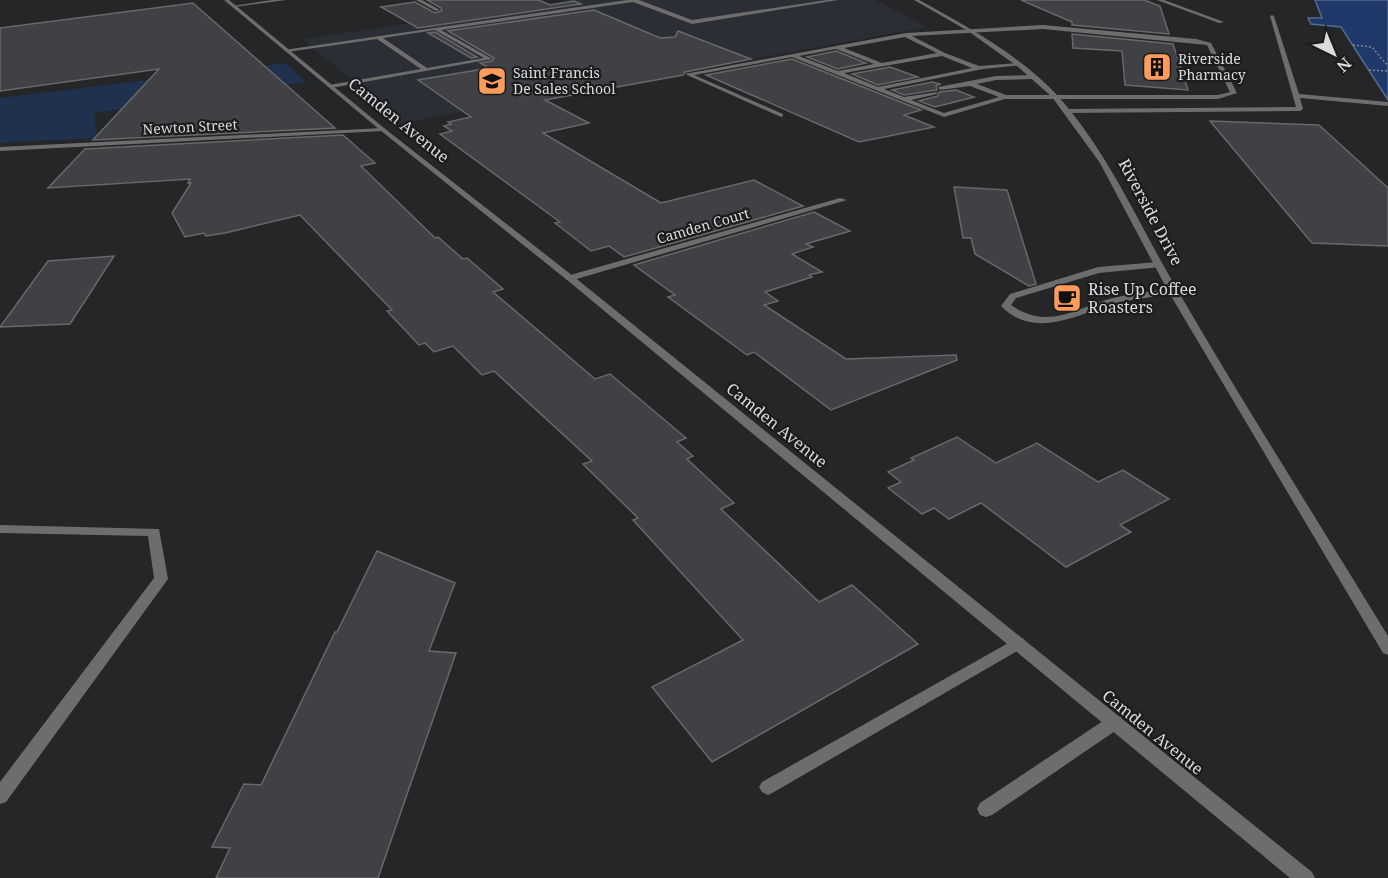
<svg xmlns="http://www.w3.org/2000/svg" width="1388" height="878" font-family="'Noto Serif',serif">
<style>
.built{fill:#2b2f35}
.green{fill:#203150}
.water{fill:#1e396a;stroke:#566a8c;stroke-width:1.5}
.building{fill:#404144;stroke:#66686a;stroke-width:1.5}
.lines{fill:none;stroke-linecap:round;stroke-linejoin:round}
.path{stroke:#858688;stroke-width:1.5;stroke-dasharray:2 2;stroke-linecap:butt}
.service{fill:#6d6d6e;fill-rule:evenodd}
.minor{fill:#6d6d6e;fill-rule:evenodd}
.tertiary{fill:#6d6d6e;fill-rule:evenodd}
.labels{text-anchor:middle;stroke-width:4.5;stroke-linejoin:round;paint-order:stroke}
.far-poi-label{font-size:14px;fill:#dadbdc;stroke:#1b1c1e;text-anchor:start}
.far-street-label{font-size:14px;fill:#dadbdc;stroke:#1b1c1e}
.street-label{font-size:16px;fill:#dadbdc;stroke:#1b1c1e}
.poi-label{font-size:16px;fill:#dadbdc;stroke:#1b1c1e;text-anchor:start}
</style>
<rect width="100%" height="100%" fill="#252628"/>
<!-- built -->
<polygon class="built" points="573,0 875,0 927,27 402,123 303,39"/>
<!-- green -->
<polygon class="green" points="286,63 305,82 94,113 97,138 0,143 0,98"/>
<!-- water -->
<polygon class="water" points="1315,0 1388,0 1388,100 1341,27 1311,24 1308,18 1322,18"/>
<!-- building -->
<g class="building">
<polygon points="427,0 539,0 550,5 574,1 581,4 418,28 381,7 415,2 435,13 442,11 441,8"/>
<polygon points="1021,0 1144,0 1160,6 1169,34 1072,25 1072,22"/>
<polygon points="193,3 335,128 93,140 159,69 0,91 0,28"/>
<polygon points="594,10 660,38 675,37 678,31 751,59 685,72 683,75 545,100 589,123 543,133 661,203 754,180 803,206 624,257 609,246 591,251 555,223 560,222 440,134 452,131 444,126 451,124 448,122 471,117 418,80 489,68 480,63 492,61 494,58 448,31"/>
<polygon points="435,32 477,57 471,58 428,33"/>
<polygon points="1072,34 1173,44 1188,90 1125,85 1122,51 1073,48"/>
<polygon points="836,51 866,63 838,69 807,57"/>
<polygon points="792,59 921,110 904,115 934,127 859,142 706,75"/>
<polygon points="890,67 918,77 878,85 852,74"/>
<polygon points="932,82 940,84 936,86 937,90 904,95 892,90"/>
<polygon points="956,90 974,97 935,107 919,101 938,96 939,92"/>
<polygon points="1210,121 1319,125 1388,188 1388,246 1312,243"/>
<polygon points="343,135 375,163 361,166 435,238 438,237 463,259 467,258 503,289 493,292 595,379 610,374 686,438 677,442 693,456 687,459 734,503 721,509 819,602 852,585 918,644 712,762 652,687 743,640 633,520 638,518 583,464 592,461 494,371 482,375 453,346 434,352 425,343 419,345 387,311 392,310 300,215 225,233 206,236 204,233 185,237 172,213 191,183 188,183 190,179 48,188 85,149"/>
<polygon points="954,187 1007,190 1036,284 1029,286 975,254 971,238 963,238"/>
<polygon points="814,212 850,231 806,244 813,247 792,254 822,272 809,275 812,277 765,292 778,301 764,305 846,359 956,355 957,360 831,410 754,352 747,355 668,297 675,295 634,265"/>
<polygon points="114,256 70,324 0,327 48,261"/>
<polygon points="957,437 996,463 1037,443 1098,482 1123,470 1169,499 1120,525 1131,532 1066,567 981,503 949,519 934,508 922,514 888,488 901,482 888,472 914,460 911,458"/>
<polygon points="377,551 455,583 429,651 456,653 378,878 216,878 230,848 212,847 244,784 261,785 335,632 337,632"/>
</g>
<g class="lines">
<!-- path -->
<g class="path">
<polyline points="1353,45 1372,47 1388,66"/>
<polyline points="1369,70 1388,71"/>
</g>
<!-- service -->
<g class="service">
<polygon points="416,0 422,0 440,10 436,11"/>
<path d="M 627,0 L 639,0 L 692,20 L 827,0 L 838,0 L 692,24 L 633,2 L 441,30 L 492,59 L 331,88 L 329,85 L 421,69 L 377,39 L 287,52 L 284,50 ZM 435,30 L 484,58 L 427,68 L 383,38 Z"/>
<polygon points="1157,0 1164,0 1224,22 1219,23"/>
<polygon points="1272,15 1274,16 1299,94 1388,102 1388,106 1300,98 1303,109 1300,111 1065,113 1062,111 1065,109 1296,107 1270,16"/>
<path d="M 1043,25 L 1196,39 L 1211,43 L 1237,93 L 1218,99 L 1005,99 L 944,117 L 792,57 L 694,75 L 783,114 L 783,116 L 781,117 L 685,74 L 906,33 ZM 1043,29 L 1207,45 L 1230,92 L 1218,95 L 1006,95 L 977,84 L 996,80 L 1032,79 L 1035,77 L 1032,75 L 996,76 L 938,87 L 940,90 L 970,86 L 999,97 L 944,113 L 911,100 L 937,94 L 937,92 L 904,97 L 884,89 L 983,69 L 1022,65 L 1019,63 L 979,66 L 945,53 L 912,36 ZM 905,37 L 937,53 L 882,63 L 844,48 ZM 836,49 L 874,64 L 838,71 L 799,56 ZM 942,56 L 972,68 L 878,87 L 844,73 Z"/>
<path d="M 1158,262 L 1163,265 L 1161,267 L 1099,273 L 1016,298 L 1011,305 C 1049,331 1075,308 1113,298 C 1133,293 1153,291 1173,288 L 1178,291 L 1176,293 C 1158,297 1139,298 1120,302 C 1081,312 1036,342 1001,306 L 1010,294 L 1098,267 Z"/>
<polygon points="0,525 159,529 168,579 6,802 0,804 0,782 154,578 148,536 0,533"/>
<polygon points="1019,637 1024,639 1027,643 1024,647 774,792 768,795 762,792 759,787 762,782"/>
<polygon points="1115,715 1121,717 1123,722 1121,727 992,815 986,817 980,815 977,809 980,803 1109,717"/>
</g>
<!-- minor -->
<g class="minor">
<polygon points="272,0 286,0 234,7 232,6"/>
<polygon points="384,128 385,129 382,131 0,151 0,147"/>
<polygon points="840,198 847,200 573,280 567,280 565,278 567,276"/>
</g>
<!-- tertiary -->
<g class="tertiary">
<polygon points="224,0 229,0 384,128 573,276 1312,872 1315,878 1290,878 567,280 380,130"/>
<path d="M 914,0 L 919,0 C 965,25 1021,56 1057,95 C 1109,153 1139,225 1178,291 C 1246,408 1318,521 1388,636 L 1388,655 L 1383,653 L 1168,291 L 1100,163 L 1052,97 L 1017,66 L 968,31 Z"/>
</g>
</g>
<!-- icons -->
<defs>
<g id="building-square" transform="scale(1.5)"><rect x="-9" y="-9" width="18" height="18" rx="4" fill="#ff9b5b" stroke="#1b1c1e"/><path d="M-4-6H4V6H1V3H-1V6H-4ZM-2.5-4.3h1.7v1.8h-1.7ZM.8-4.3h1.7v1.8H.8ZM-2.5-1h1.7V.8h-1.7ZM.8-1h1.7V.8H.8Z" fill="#111"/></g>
<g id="school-square" transform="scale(1.5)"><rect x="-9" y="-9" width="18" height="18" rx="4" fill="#ff9b5b" stroke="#1b1c1e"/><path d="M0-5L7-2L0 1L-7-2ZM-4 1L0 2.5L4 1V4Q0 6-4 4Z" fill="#111"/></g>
<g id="cafe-square" transform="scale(1.5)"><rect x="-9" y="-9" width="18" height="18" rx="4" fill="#ff9b5b" stroke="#1b1c1e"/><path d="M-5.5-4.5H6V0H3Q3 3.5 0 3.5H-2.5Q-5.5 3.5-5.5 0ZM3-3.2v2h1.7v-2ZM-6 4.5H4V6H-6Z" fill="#111"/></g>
</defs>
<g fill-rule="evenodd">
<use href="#building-square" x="1157" y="67"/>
<use href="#school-square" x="492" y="81"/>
<use href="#cafe-square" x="1067" y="298"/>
</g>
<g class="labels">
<!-- far-poi labels -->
<g class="far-poi-label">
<text x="1178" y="64">Riverside<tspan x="1178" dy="16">Pharmacy</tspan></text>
<text x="513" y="78">Saint Francis<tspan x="513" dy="16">De Sales School</tspan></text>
</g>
<!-- far-street labels -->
<g class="far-street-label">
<text transform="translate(190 127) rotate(-3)" y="5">Newton Street</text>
<text transform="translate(703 226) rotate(-16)" y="5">Camden Court</text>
</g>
<!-- street labels -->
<g class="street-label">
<text transform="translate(399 120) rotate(39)" y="6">Camden Avenue</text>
<text transform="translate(1151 212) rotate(62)" y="6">Riverside Drive</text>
<text transform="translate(777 425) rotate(39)" y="6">Camden Avenue</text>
<text transform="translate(1153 732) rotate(39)" y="6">Camden Avenue</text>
</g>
<!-- poi labels -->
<g class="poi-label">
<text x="1088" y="295">Rise Up Coffee<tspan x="1088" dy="18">Roasters</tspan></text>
</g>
</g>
<!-- north arrow -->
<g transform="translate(1334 54) rotate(137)" stroke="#1b1c1e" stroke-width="4.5" paint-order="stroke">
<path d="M0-4.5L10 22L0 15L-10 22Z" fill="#dadbdc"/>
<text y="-9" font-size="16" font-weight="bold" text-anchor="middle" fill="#dadbdc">N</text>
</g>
</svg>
